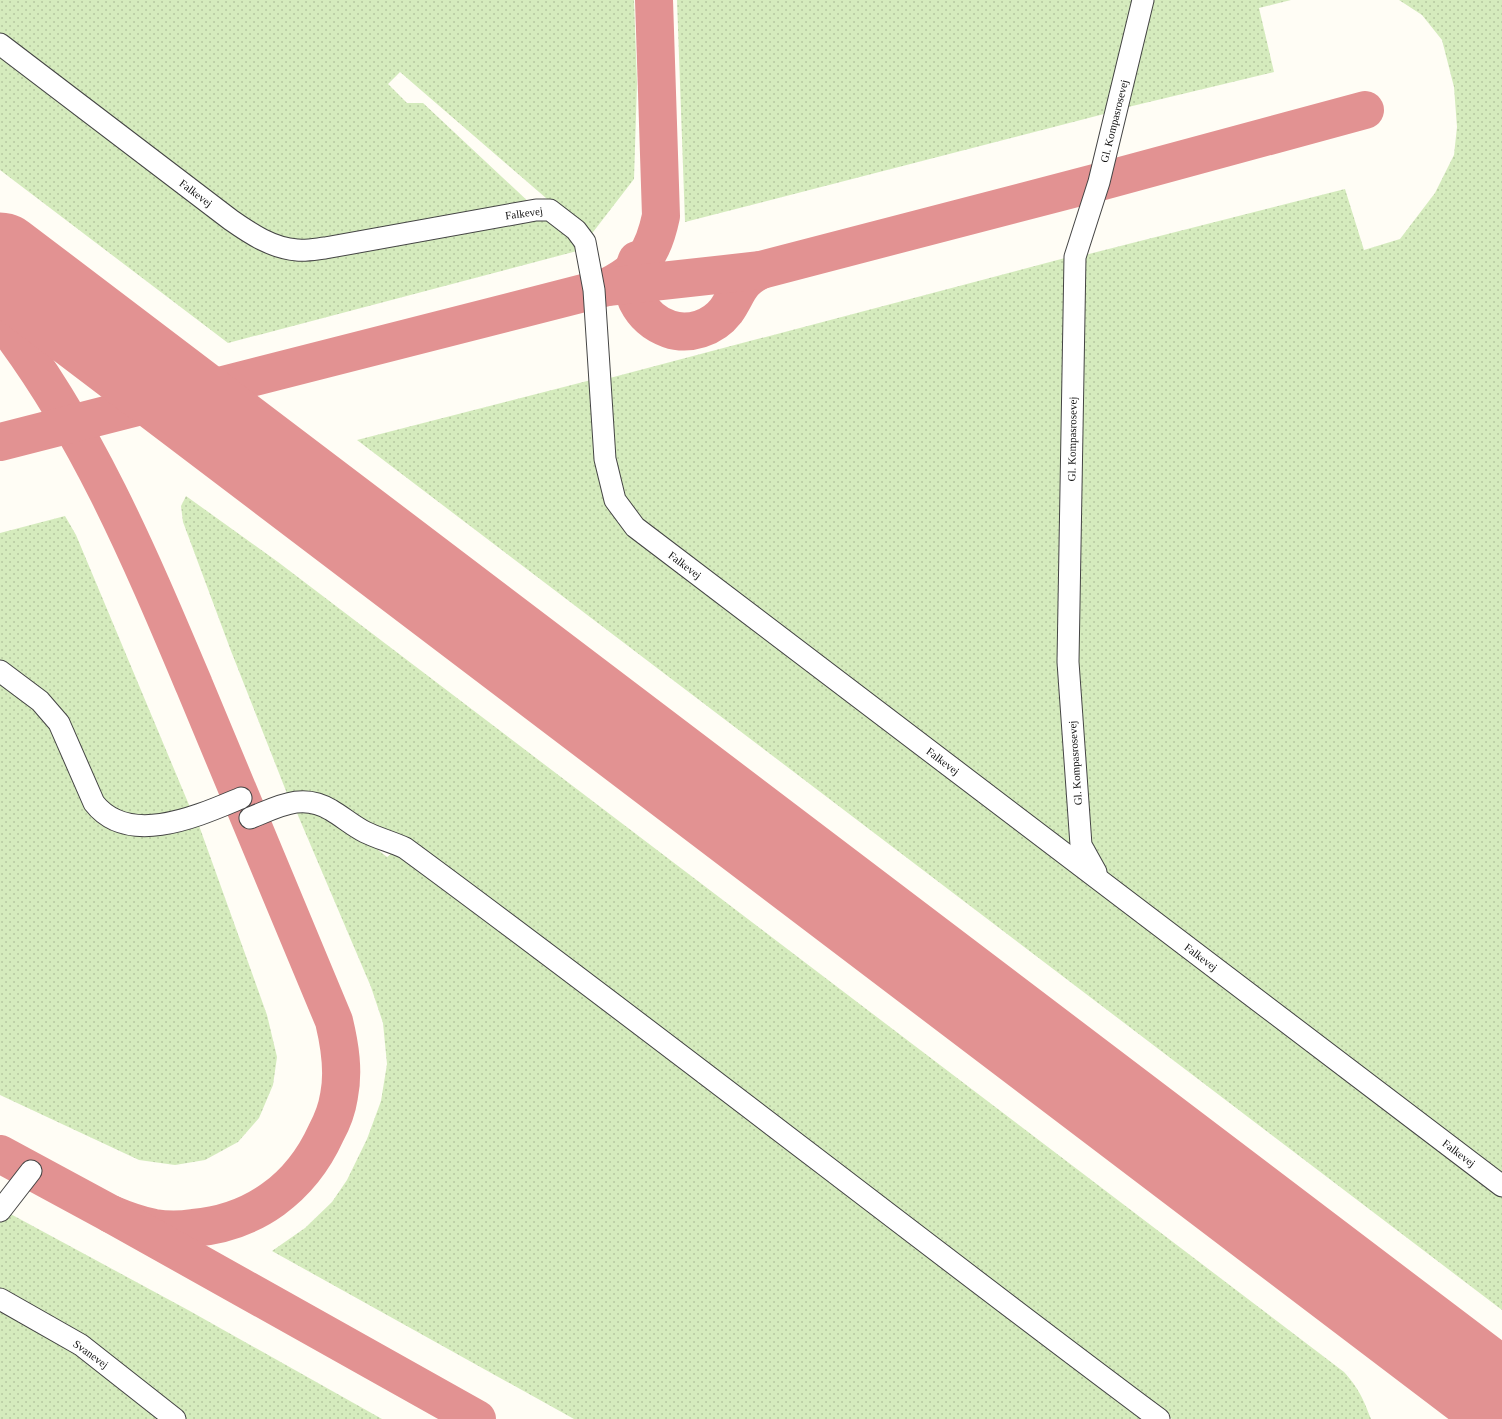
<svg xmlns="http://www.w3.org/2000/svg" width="1502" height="1419" font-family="'Times New Roman',serif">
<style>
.grass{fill:url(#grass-dots)}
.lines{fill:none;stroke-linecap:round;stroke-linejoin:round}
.taxiway{stroke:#e29292;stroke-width:38}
.runway{stroke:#e29292;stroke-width:95}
.minor-casing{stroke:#444;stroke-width:23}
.minor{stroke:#fff;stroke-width:21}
.labels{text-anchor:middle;stroke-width:4;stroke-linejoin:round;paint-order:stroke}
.street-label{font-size:11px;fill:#111;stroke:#fff}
</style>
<defs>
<pattern id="grass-dots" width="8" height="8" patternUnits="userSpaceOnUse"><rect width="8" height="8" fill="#d5ebbd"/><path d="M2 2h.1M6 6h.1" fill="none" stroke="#b6c8a1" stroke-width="1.8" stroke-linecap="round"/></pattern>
</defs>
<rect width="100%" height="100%" fill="#fffdf5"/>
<!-- grass -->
<g class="grass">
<polygon points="0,0 634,0 637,83 634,179 590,236 400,72 388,84 407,103 423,103 532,205 316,243 289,241 260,231 0,35"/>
<polygon points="677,0 1134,0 1104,114 685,222"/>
<polygon points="1152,0 1291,0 1259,8 1274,72 1124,108"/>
<polygon points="1399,0 1502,0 1502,1179 1104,877 1088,850 1074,663 1081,256 1345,189 1364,250 1400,239 1435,193 1454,155 1457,127 1454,87 1442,40 1422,15"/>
<polygon points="0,50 269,249 544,214 573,236 577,251 228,343 0,170"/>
<polygon points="1065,258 1078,856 640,525 619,495 606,379"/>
<polygon points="595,379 609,500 1502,1193 1502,1310 357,440"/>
<path d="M 186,496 L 278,562 L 1344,1372 C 1359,1389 1363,1398 1371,1419 L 1172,1419 L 477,893 L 288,796 L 231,651 L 183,522 L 181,506 Z"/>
<polygon points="65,516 76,535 192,812 164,820 108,812 62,720 0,666 0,533"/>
<polygon points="0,676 36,702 104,820 197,820 267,1015 277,1057 273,1085 259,1118 238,1142 205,1160 175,1165 139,1160 0,1095"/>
<polygon points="306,805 364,839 387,857 396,850 1148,1419 574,1419 272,1251 305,1228 332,1202 347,1180 367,1139 381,1101 387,1064 383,1023 371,987 294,806"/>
<polygon points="5,1211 188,1310 382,1419 178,1419 0,1292 0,1218"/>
<polygon points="0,1306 65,1342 162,1419 0,1419"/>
</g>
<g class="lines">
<!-- taxiway -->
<g class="taxiway">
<path d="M 637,260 C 631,273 631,288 637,301 C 644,315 655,324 669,329 C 689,336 713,328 726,311 C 739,292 738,281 761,270"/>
<path d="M 607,287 C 642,269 653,254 661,216 L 654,0"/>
<path d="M 0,318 C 86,428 140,557 194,685 C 241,797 288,909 334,1021 C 340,1046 344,1071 339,1096 C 337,1109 332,1122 326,1133 C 301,1188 254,1223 193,1228 C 180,1230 167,1230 154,1228 C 139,1225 125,1220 111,1214"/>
<polyline points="0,442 607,287 761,270 1099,182 1365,110"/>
<polyline points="0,1154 111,1214 477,1419"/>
<polyline points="1475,1379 1502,1411"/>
</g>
<!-- runway -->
<polyline class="runway" points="0,260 1502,1400"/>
<!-- minor casing -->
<g class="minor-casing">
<g id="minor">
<path d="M 0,44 L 231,220 C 251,234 272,248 297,250 C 306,251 316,249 325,248 L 536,210 L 550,210 L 576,230 L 585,242 L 594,290 L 605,459 L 615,500 L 635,527 L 1502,1186"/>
<path d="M 0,671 L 40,701 L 59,723 L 94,803 C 129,848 200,815 241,798"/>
<path d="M 250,818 C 278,807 302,792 331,810 C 343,817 353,826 365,832 C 377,838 392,842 405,848 C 659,1035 906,1230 1159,1419"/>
<polyline points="1096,872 1081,845 1068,662 1075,257 1099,182 1143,0"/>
<polyline points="0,1211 31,1171"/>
<polyline points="0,1299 81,1345 175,1419"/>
</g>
</g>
<!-- minor -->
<use href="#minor" class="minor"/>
</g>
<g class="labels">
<!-- street labels -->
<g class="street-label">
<text transform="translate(1114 121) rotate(-76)" y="4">Gl. Kompasrosevej</text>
<text transform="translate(196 193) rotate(37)" y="4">Falkevej</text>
<text transform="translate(524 213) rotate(-8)" y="4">Falkevej</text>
<text transform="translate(1072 439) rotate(-89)" y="4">Gl. Kompasrosevej</text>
<text transform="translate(685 565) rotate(37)" y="4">Falkevej</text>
<text transform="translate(943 761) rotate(37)" y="4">Falkevej</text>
<text transform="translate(1075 763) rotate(-94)" y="4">Gl. Kompasrosevej</text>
<text transform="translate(1201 957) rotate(37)" y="4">Falkevej</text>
<text transform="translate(1459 1153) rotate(37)" y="4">Falkevej</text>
<text transform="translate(91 1354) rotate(36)" y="4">Svanevej</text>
</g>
</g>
</svg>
